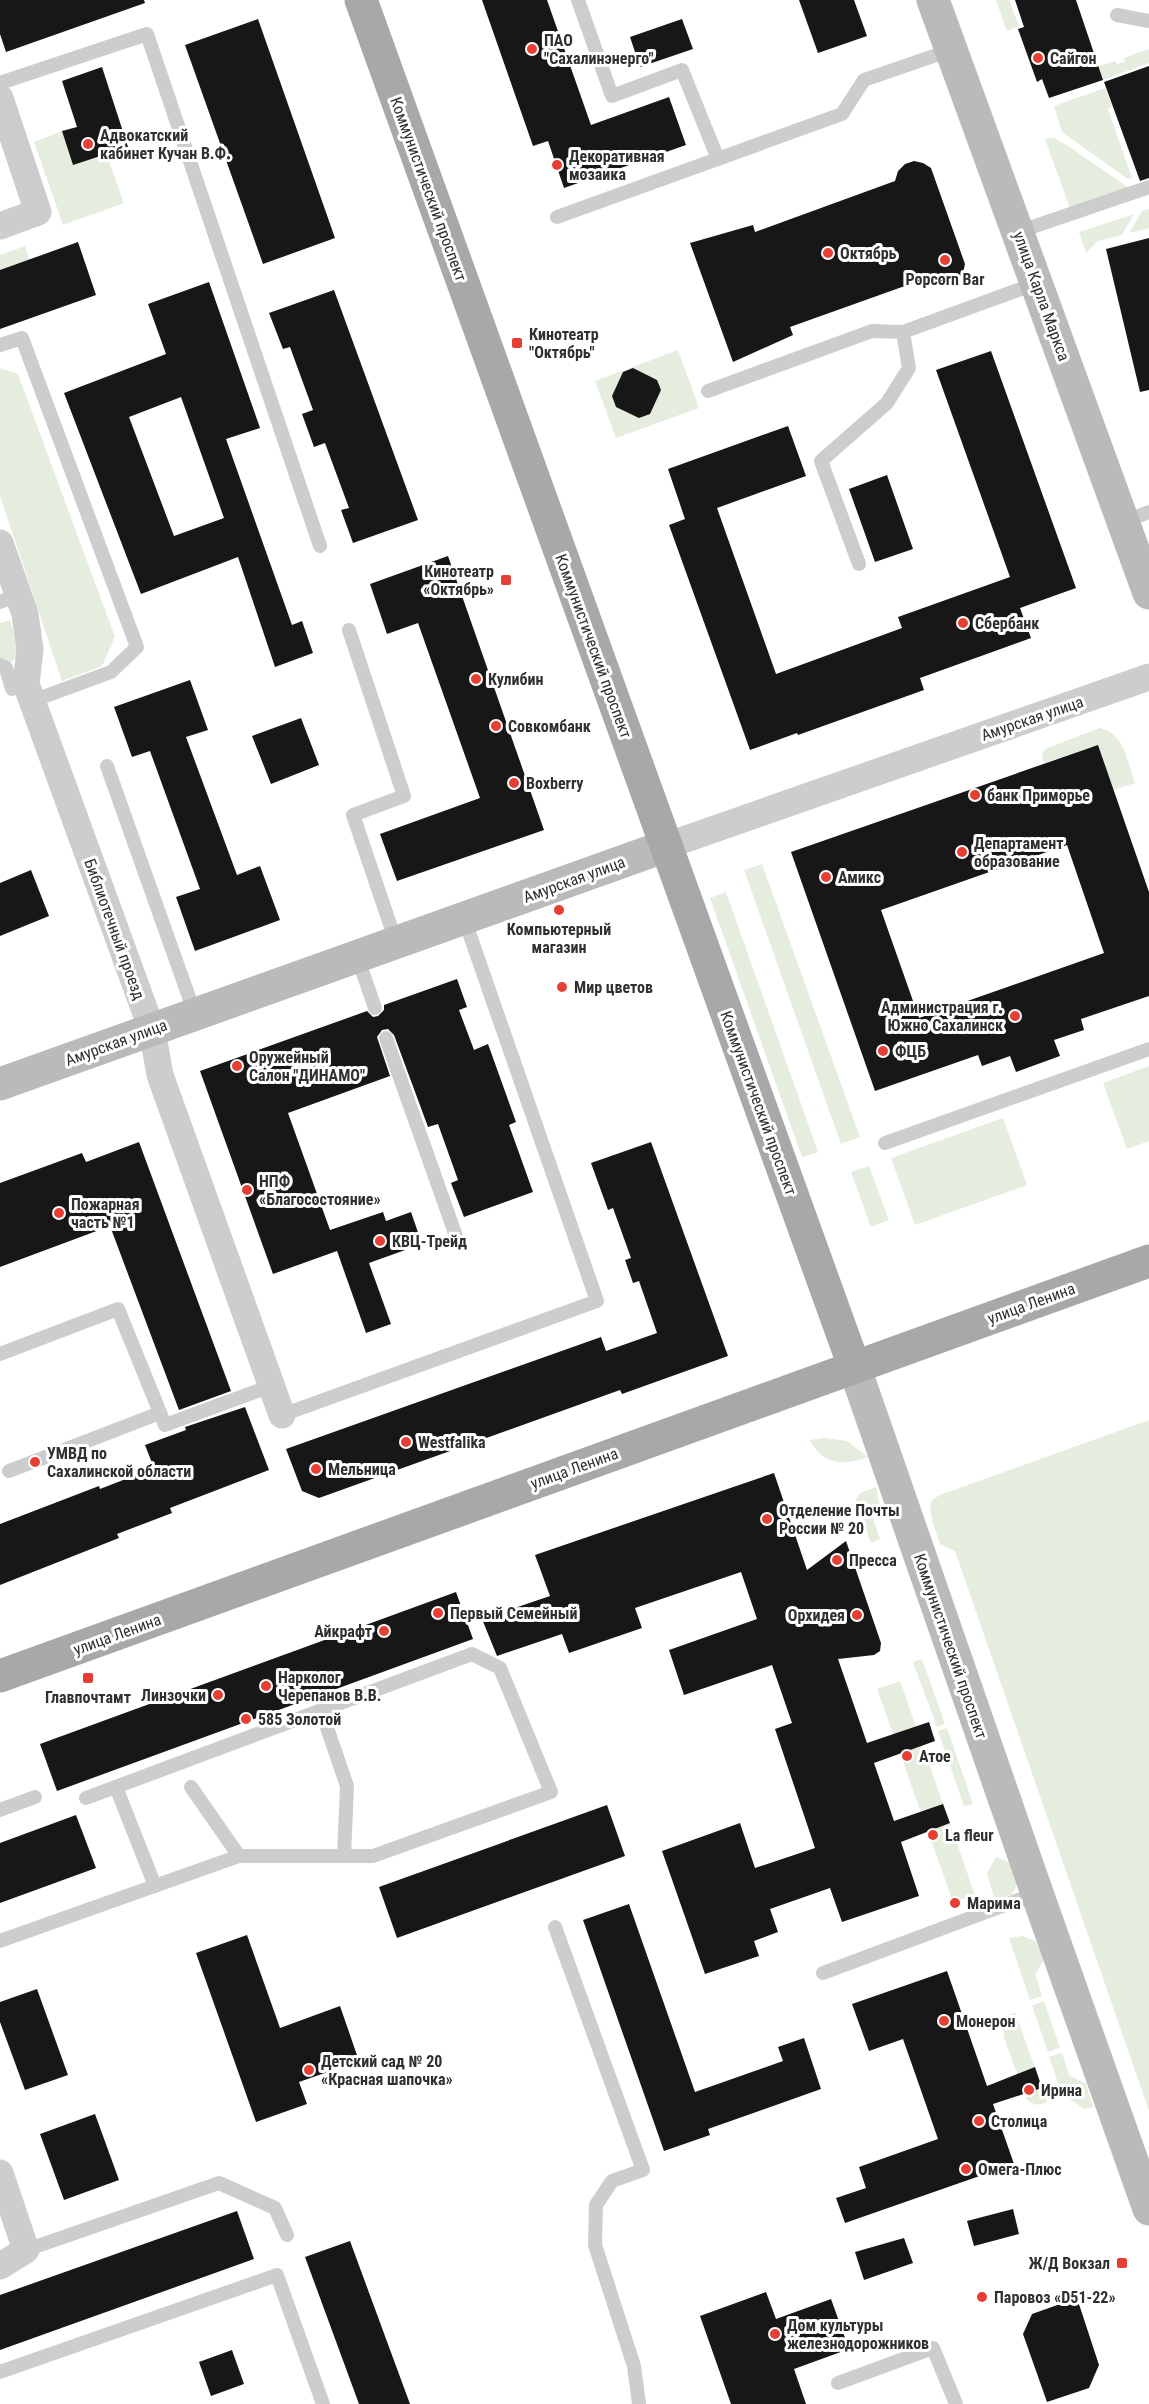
<svg xmlns="http://www.w3.org/2000/svg" width="1149" height="2404" font-family="'Roboto Condensed',sans-serif">
<style>
.green{fill:#e4edde}
.building{fill:#171717;fill-rule:evenodd}
.lines{fill:none;stroke-linecap:round;stroke-linejoin:round}
.lane{stroke:#cdcdcd;stroke-width:14}
.street{stroke:#cdcdcd;stroke-width:27}
.secondary{stroke:#bababa;stroke-width:33}
.primary{stroke:#a8a8a8;stroke-width:33}
.poi-dot{fill:#e63e33;stroke:#fff;stroke-width:2}
.labels{text-anchor:middle;stroke-width:6;stroke-linejoin:round;paint-order:stroke}
.poi-label{font-size:16px;font-weight:bold;fill:#303030;stroke:#fff;text-anchor:start}
.street-label{font-size:16px;fill:#303030;stroke:#fff}
</style>
<rect width="100%" height="100%" fill="#fff"/>
<!-- green -->
<g class="green">
<polygon points="996,0 1009,0 1019,26 1007,31"/>
<polygon points="1149,49 1149,63 1103,80 1097,67 1115,61 1117,64 1125,62 1124,58"/>
<polygon points="1105,88 1112,106 1108,109 1132,178 1128,179 1062,132 1054,106"/>
<polygon points="62,131 106,154 124,203 63,225 34,142"/>
<polygon points="1054,138 1068,146 1132,190 1071,211 1045,139"/>
<polygon points="1149,209 1149,228 1129,233 1142,211"/>
<polygon points="1134,214 1122,235 1098,241 1086,253 1079,232"/>
<polygon points="25,246 29,260 0,270 0,255"/>
<polygon points="678,350 699,408 616,438 595,381"/>
<polygon points="0,368 18,374 115,637 102,666 62,681 0,496"/>
<polygon points="10,620 20,652 0,676 0,623"/>
<path d="M 1100,728 C 1125,734 1127,761 1135,783 L 1113,790 L 1098,745 L 1044,763 L 1042,755 L 1045,749 Z"/>
<polygon points="762,864 860,1137 841,1144 744,870"/>
<polygon points="726,892 818,1152 802,1157 710,898"/>
<polygon points="1149,1066 1149,1141 1127,1149 1103,1083"/>
<polygon points="1003,1118 1027,1185 915,1225 891,1158"/>
<polygon points="869,1166 889,1220 871,1227 851,1172"/>
<polygon points="1149,1420 1149,2111 955,1551 940,1544 932,1520 930,1506 933,1499 940,1495"/>
<path d="M 825,1438 L 847,1441 L 868,1457 C 843,1466 823,1465 810,1440 Z"/>
<polygon points="876,1487 880,1506 873,1518 880,1539 871,1543 856,1500 860,1493"/>
<polygon points="922,1659 945,1724 937,1727 913,1662"/>
<polygon points="900,1681 975,1895 953,1902 877,1689"/>
<polygon points="947,1728 973,1804 964,1806 938,1731"/>
<polygon points="996,1857 1012,1864 1017,1885 1012,1894 995,1901 987,1874"/>
<polygon points="1023,1936 1035,1941 1044,1960 1035,1974 1042,1996 1030,2000 1009,1938"/>
<polygon points="1044,2001 1060,2048 1048,2052 1032,2006"/>
<path d="M 1015,2012 L 1047,2102 C 1039,2105 1034,2106 1027,2100 L 1004,2038 L 1003,2019 L 1008,2015 Z"/>
<polygon points="1062,2053 1069,2075 1086,2084 1093,2107 1085,2109 1062,2094 1049,2057"/>
</g>
<!-- building -->
<g class="building">
<polygon points="0,0 144,0 145,3 6,52 0,34"/>
<polygon points="482,0 547,0 591,125 669,97 686,145 564,188 548,141 533,146"/>
<polygon points="799,0 854,0 867,36 818,53"/>
<polygon points="1015,0 1076,0 1103,80 1049,98 1042,79 1037,82 1018,29 1024,27"/>
<polygon points="258,19 335,238 263,264 185,45"/>
<polygon points="682,19 693,49 640,67 630,37"/>
<polygon points="1149,66 1149,178 1140,181 1104,82"/>
<polygon points="102,67 128,147 73,165 62,131 77,127 62,81"/>
<polygon points="914,161 923,163 931,168 965,264 963,273 956,281 947,284 937,282 930,277 790,327 793,335 733,362 690,243 753,225 755,232 895,181 898,171 905,164"/>
<polygon points="1149,238 1149,390 1140,392 1106,249"/>
<polygon points="78,242 96,295 0,329 0,270"/>
<path d="M 209,282 L 260,428 L 226,439 L 292,625 L 302,621 L 313,653 L 275,667 L 238,557 L 141,594 L 64,393 L 166,354 L 148,304 ZM 181,397 L 224,518 L 174,536 L 129,417 Z"/>
<polygon points="334,290 418,520 353,543 341,510 349,508 325,443 314,447 302,414 313,410 290,347 283,349 269,313"/>
<polygon points="991,351 1076,588 1020,608 1031,638 920,678 924,690 798,735 797,733 750,750 669,525 685,519 668,469 788,426 806,476 717,508 776,674 902,628 898,617 1010,577 936,370"/>
<polygon points="633,368 657,380 661,390 650,414 639,418 616,407 612,396 623,372"/>
<polygon points="887,475 913,549 875,562 849,489"/>
<polygon points="448,556 544,830 397,881 380,834 480,798 418,623 387,634 370,584"/>
<polygon points="190,680 208,730 186,737 237,875 260,866 280,920 195,951 176,897 200,889 150,751 132,757 114,707"/>
<polygon points="301,718 319,765 271,784 252,736"/>
<path d="M 1098,745 L 1149,892 L 1149,996 L 1081,1019 L 1084,1030 L 1054,1040 L 1060,1056 L 1016,1072 L 1010,1056 L 982,1066 L 978,1055 L 875,1091 L 791,852 ZM 1067,845 L 1104,953 L 919,1018 L 881,910 Z"/>
<polygon points="31,870 49,916 0,936 0,883"/>
<polygon points="457,979 467,1007 459,1010 474,1050 488,1044 516,1122 509,1125 533,1192 464,1217 451,1183 458,1180 438,1124 428,1127 394,1035 388,1029 382,1030 377,1037 390,1076 288,1113 330,1230 383,1212 386,1221 411,1212 422,1244 369,1263 391,1324 366,1333 337,1251 273,1274 200,1071 367,1011 373,1017 378,1016 384,1010 384,1005"/>
<polygon points="139,1142 231,1391 179,1410 110,1226 0,1267 0,1183 82,1153 86,1162"/>
<polygon points="651,1142 728,1356 622,1394 620,1390 319,1498 302,1491 286,1449 601,1337 606,1351 657,1333 639,1281 633,1283 625,1260 631,1258 613,1208 608,1210 591,1163"/>
<polygon points="245,1407 269,1470 170,1508 172,1513 117,1534 119,1538 0,1585 0,1524 99,1486 100,1489 154,1468 145,1445 186,1430 185,1427"/>
<polygon points="774,1473 807,1570 846,1541 881,1643 880,1651 874,1655 838,1659 867,1743 929,1722 935,1741 874,1763 894,1821 943,1804 950,1823 901,1842 919,1896 842,1922 830,1888 770,1909 778,1932 754,1941 759,1956 705,1974 662,1851 740,1823 755,1868 815,1848 775,1729 792,1723 772,1665 684,1695 669,1650 757,1619 741,1572 635,1608 642,1628 569,1653 562,1634 497,1656 482,1619 550,1596 535,1555"/>
<polygon points="456,1592 473,1639 57,1791 40,1744"/>
<polygon points="607,1805 625,1856 397,1938 379,1887"/>
<polygon points="76,1815 96,1868 0,1903 0,1843"/>
<polygon points="629,1904 695,2092 783,2061 778,2047 804,2038 821,2089 708,2129 710,2135 664,2151 583,1920"/>
<polygon points="247,1935 280,2028 340,2006 359,2061 299,2082 307,2104 256,2122 196,1953"/>
<polygon points="947,1971 987,2086 1035,2067 1042,2088 993,2104 1014,2164 845,2223 836,2198 866,2188 859,2167 938,2139 903,2039 869,2051 852,2004"/>
<polygon points="37,1989 68,2075 25,2090 0,2022 0,2002"/>
<polygon points="95,2114 119,2180 64,2200 40,2134"/>
<polygon points="1013,2209 1019,2234 974,2246 967,2221"/>
<polygon points="237,2211 254,2259 0,2350 0,2295"/>
<polygon points="904,2238 913,2263 864,2280 855,2252"/>
<polygon points="350,2241 410,2404 359,2404 305,2257"/>
<polygon points="766,2292 776,2319 831,2299 849,2349 794,2369 806,2404 731,2404 700,2316"/>
<polygon points="1077,2298 1099,2365 1089,2388 1047,2402 1023,2334 1032,2314"/>
<polygon points="232,2350 244,2384 211,2396 199,2362"/>
</g>
<g class="lines">
<!-- lane -->
<g class="lane">
<polyline points="578,0 612,96 682,70 718,159"/>
<polyline points="1117,15 1149,21"/>
<polyline points="0,83 147,34 320,546"/>
<polyline points="557,217 842,114 864,80 951,50"/>
<polyline points="1018,232 1149,187"/>
<polyline points="0,345 22,338 137,647 111,672 32,701"/>
<polyline points="708,391 872,331 903,332 1037,283"/>
<polyline points="1123,522 1149,512"/>
<polyline points="859,564 821,461 887,403 909,368 903,332"/>
<polyline points="0,602 18,595"/>
<polyline points="349,630 404,796 353,815 396,942"/>
<polyline points="0,665 6,668 12,689"/>
<polyline points="107,766 195,1014"/>
<polyline points="357,956 375,1008"/>
<polyline points="386,1038 456,1236"/>
<polyline points="885,1143 1149,1049"/>
<polyline points="0,1354 118,1309 165,1425 271,1386"/>
<polyline points="282,1415 597,1301 464,918"/>
<polyline points="9,1471 160,1413"/>
<polyline points="321,1710 347,1786 344,1856"/>
<polyline points="116,1787 155,1886"/>
<polyline points="191,1787 239,1856"/>
<polyline points="0,1810 35,1797"/>
<polyline points="555,1927 643,2170 612,2181 596,2205 595,2245 634,2366 639,2404"/>
<polyline points="0,1941 239,1856 373,1856 551,1792 500,1668 472,1654 86,1798"/>
<polyline points="823,1973 1037,1893"/>
<polyline points="26,2250 219,2183 275,2208 287,2235"/>
<polyline points="0,2372 277,2275 323,2404"/>
<polyline points="838,2383 933,2348 956,2404"/>
</g>
<!-- street -->
<g class="street">
<polyline points="0,98 38,212 0,226"/>
<polyline points="0,543 25,614 30,649 26,684 152,1030 160,1075 282,1415"/>
<polyline points="666,846 1149,677"/>
<polyline points="0,2173 26,2250 0,2266"/>
</g>
<!-- secondary -->
<g class="secondary">
<polyline points="933,0 1149,593"/>
<polyline points="0,1084 666,846"/>
<polyline points="854,1366 1037,1893 1149,2209"/>
</g>
<!-- primary -->
<g class="primary">
<polyline points="361,0 854,1366"/>
<polyline points="0,1676 1149,1261"/>
</g>
</g>
<!-- markers -->
<g class="poi-dot">
<circle cx="532" cy="49" r="6"/>
<circle cx="1038" cy="58" r="6"/>
<circle cx="88" cy="144" r="6"/>
<circle cx="557" cy="165" r="6"/>
<circle cx="828" cy="253" r="6"/>
<circle cx="945" cy="260" r="6"/>
<rect x="511" y="337" width="12" height="12" rx="3"/>
<rect x="500" y="574" width="12" height="12" rx="3"/>
<circle cx="963" cy="623" r="6"/>
<circle cx="476" cy="679" r="6"/>
<circle cx="496" cy="726" r="6"/>
<circle cx="514" cy="783" r="6"/>
<circle cx="975" cy="795" r="6"/>
<circle cx="962" cy="852" r="6"/>
<circle cx="826" cy="877" r="6"/>
<circle cx="559" cy="910" r="6"/>
<circle cx="562" cy="987" r="6"/>
<circle cx="1015" cy="1016" r="6"/>
<circle cx="883" cy="1051" r="6"/>
<circle cx="237" cy="1066" r="6"/>
<circle cx="247" cy="1190" r="6"/>
<circle cx="59" cy="1213" r="6"/>
<circle cx="380" cy="1241" r="6"/>
<circle cx="406" cy="1442" r="6"/>
<circle cx="35" cy="1462" r="6"/>
<circle cx="316" cy="1469" r="6"/>
<circle cx="767" cy="1519" r="6"/>
<circle cx="837" cy="1560" r="6"/>
<circle cx="438" cy="1613" r="6"/>
<circle cx="857" cy="1615" r="6"/>
<circle cx="384" cy="1631" r="6"/>
<rect x="82" y="1672" width="12" height="12" rx="3"/>
<circle cx="266" cy="1686" r="6"/>
<circle cx="218" cy="1695" r="6"/>
<circle cx="246" cy="1719" r="6"/>
<circle cx="907" cy="1756" r="6"/>
<circle cx="933" cy="1835" r="6"/>
<circle cx="955" cy="1903" r="6"/>
<circle cx="944" cy="2021" r="6"/>
<circle cx="309" cy="2070" r="6"/>
<circle cx="1029" cy="2090" r="6"/>
<circle cx="979" cy="2121" r="6"/>
<circle cx="966" cy="2169" r="6"/>
<rect x="1116" y="2257" width="12" height="12" rx="3"/>
<circle cx="982" cy="2297" r="6"/>
<circle cx="775" cy="2334" r="6"/>
</g>
<g class="labels">
<!-- poi labels -->
<g class="poi-label">
<text x="544" y="46">ПАО<tspan x="544" dy="18">"Сахалинэнерго"</tspan></text>
<text x="1050" y="64">Сайгон</text>
<text x="100" y="141">Адвокатский<tspan x="100" dy="18">кабинет Кучан В.Ф.</tspan></text>
<text x="569" y="162">Декоративная<tspan x="569" dy="18">мозаика</tspan></text>
<text x="840" y="259">Октябрь</text>
<text x="945" y="285" text-anchor="middle">Popcorn Bar</text>
<text x="529" y="340">Кинотеатр<tspan x="529" dy="18">"Октябрь"</tspan></text>
<text x="494" y="577" text-anchor="end">Кинотеатр<tspan x="494" dy="18">«Октябрь»</tspan></text>
<text x="975" y="629">Сбербанк</text>
<text x="488" y="685">Кулибин</text>
<text x="508" y="732">Совкомбанк</text>
<text x="526" y="789">Boxberry</text>
<text x="987" y="801">банк Приморье</text>
<text x="974" y="849">Департамент<tspan x="974" dy="18">образование</tspan></text>
<text x="838" y="883">Амикс</text>
<text x="559" y="935" text-anchor="middle">Компьютерный<tspan x="559" dy="18">магазин</tspan></text>
<text x="574" y="993">Мир цветов</text>
<text x="1003" y="1013" text-anchor="end">Администрация г.<tspan x="1003" dy="18">Южно Сахалинск</tspan></text>
<text x="895" y="1057">ФЦБ</text>
<text x="249" y="1063">Оружейный<tspan x="249" dy="18">Салон "ДИНАМО"</tspan></text>
<text x="259" y="1187">НПФ<tspan x="259" dy="18">«Благосостояние»</tspan></text>
<text x="71" y="1210">Пожарная<tspan x="71" dy="18">часть №1</tspan></text>
<text x="392" y="1247">КВЦ-Трейд</text>
<text x="418" y="1448">Westfalika</text>
<text x="47" y="1459">УМВД по<tspan x="47" dy="18">Сахалинской области</tspan></text>
<text x="328" y="1475">Мельница</text>
<text x="779" y="1516">Отделение Почты<tspan x="779" dy="18">России № 20</tspan></text>
<text x="849" y="1566">Пресса</text>
<text x="450" y="1619">Первый Семейный</text>
<text x="845" y="1621" text-anchor="end">Орхидея</text>
<text x="372" y="1637" text-anchor="end">Айкрафт</text>
<text x="278" y="1683">Нарколог<tspan x="278" dy="18">Черепанов В.В.</tspan></text>
<text x="206" y="1701" text-anchor="end">Линзочки</text>
<text x="88" y="1703" text-anchor="middle">Главпочтамт</text>
<text x="258" y="1725">585 Золотой</text>
<text x="919" y="1762">Атое</text>
<text x="945" y="1841">La fleur</text>
<text x="967" y="1909">Марима</text>
<text x="956" y="2027">Монерон</text>
<text x="321" y="2067">Детский сад № 20<tspan x="321" dy="18">«Красная шапочка»</tspan></text>
<text x="1041" y="2096">Ирина</text>
<text x="991" y="2127">Столица</text>
<text x="978" y="2175">Омега-Плюс</text>
<text x="1110" y="2269" text-anchor="end">Ж/Д Вокзал</text>
<text x="994" y="2303">Паровоз «D51-22»</text>
<text x="787" y="2331">Дом культуры<tspan x="787" dy="18">железнодорожников</tspan></text>
</g>
<!-- street labels -->
<g class="street-label">
<text transform="translate(429 189) rotate(70)" y="6">Коммунистический проспект</text>
<text transform="translate(1042 296) rotate(70)" y="6">улица Карла Маркса</text>
<text transform="translate(594 646) rotate(70)" y="6">Коммунистический проспект</text>
<text transform="translate(1032 718) rotate(-19)" y="6">Амурская улица</text>
<text transform="translate(574 879) rotate(-20)" y="6">Амурская улица</text>
<text transform="translate(115 929) rotate(70)" y="6">Библиотечный проезд</text>
<text transform="translate(116 1042) rotate(-20)" y="6">Амурская улица</text>
<text transform="translate(759 1103) rotate(70)" y="6">Коммунистический проспект</text>
<text transform="translate(1031 1303) rotate(-20)" y="6">улица Ленина</text>
<text transform="translate(574 1468) rotate(-20)" y="6">улица Ленина</text>
<text transform="translate(117 1634) rotate(-20)" y="6">улица Ленина</text>
<text transform="translate(951 1646) rotate(71)" y="6">Коммунистический проспект</text>
</g>
</g>
</svg>
